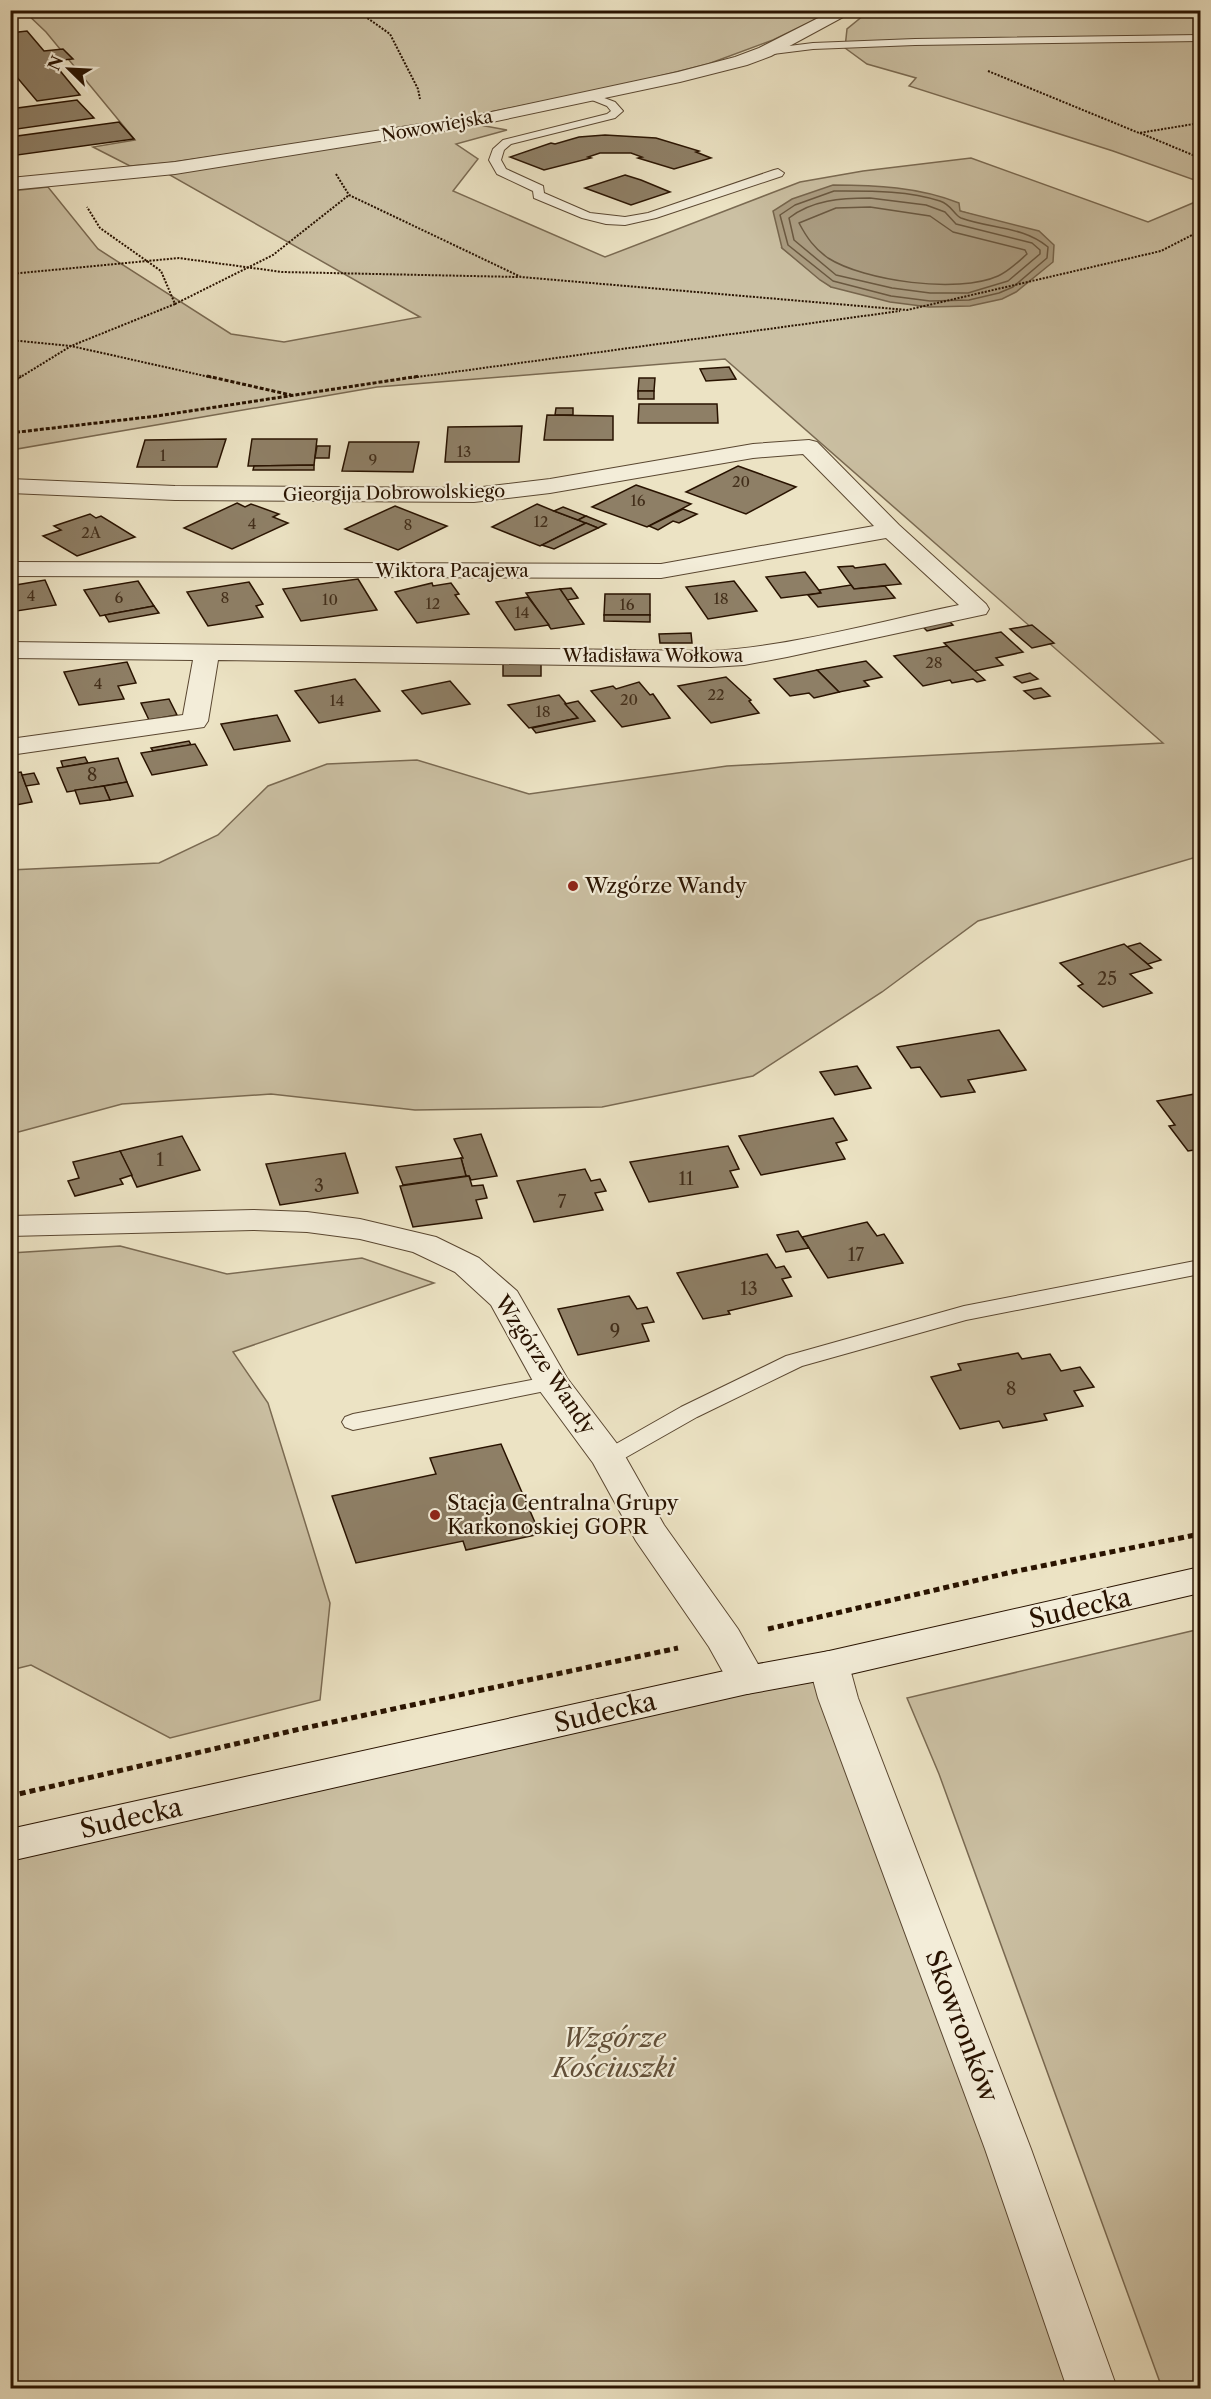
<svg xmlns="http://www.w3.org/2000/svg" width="1211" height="2399" font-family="'Libre Caslon Text',serif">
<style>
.green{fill:#cbc0a3;stroke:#7a6a52;stroke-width:1.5;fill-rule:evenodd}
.water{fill:#aa9c81;stroke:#76654d;stroke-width:1.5}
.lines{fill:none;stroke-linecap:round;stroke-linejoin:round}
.shore{stroke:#6a5840;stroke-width:1.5}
.building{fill:#8e7f66;stroke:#291300;stroke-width:1.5}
.lane-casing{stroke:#5a4731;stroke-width:2}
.street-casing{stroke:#5a4731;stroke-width:2}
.secondary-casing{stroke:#291300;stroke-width:2}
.path-far2{stroke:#291300;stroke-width:2;stroke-dasharray:2 1.5;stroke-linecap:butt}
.path-far1{stroke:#291300;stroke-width:3;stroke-dasharray:4 2;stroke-linecap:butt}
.path{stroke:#291300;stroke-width:5;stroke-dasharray:6 4;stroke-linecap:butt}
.lane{fill:#f3edd9;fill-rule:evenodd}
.street{fill:#f3edd9;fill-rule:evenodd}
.secondary{fill:#f3edd9;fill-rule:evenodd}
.poi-dot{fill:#8f2418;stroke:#f3edd9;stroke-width:2}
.labels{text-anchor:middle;stroke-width:4.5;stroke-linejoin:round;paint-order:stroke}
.far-number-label{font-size:15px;fill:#422e1a}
.far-street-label{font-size:18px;fill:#291300;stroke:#f3edd9}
.number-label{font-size:18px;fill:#422e1a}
.poi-label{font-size:21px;fill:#291300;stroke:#f3edd9;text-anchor:start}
.street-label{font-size:21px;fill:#291300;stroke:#f3edd9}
.near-street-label{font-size:26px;fill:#291300;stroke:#f3edd9}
.near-park-label{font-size:26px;font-style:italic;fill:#625039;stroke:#f3edd9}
</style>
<rect width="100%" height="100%" fill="#ece3c4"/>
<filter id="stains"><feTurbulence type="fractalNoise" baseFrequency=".00333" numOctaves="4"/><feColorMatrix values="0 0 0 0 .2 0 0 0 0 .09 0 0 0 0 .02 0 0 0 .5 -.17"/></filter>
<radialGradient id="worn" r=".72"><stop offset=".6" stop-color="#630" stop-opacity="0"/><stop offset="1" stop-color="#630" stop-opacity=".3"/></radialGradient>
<!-- green -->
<g class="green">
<polygon points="24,11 833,11 773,40 708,64 620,86 410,128 167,163 130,166 93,147 135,140 46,32"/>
<polygon points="869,11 1200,11 1200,182 1113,151 909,86 916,78 867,64 845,48 847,29"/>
<path d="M 474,124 L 507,130 L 456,144 L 478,159 L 453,191 L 605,257 L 800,182 L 863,171 L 971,158 L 1148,222 L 1200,200 L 1200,856 L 978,921 L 882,992 L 753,1076 L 602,1107 L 415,1110 L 271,1094 L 122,1104 L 11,1134 L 10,870 L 159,863 L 218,835 L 268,786 L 327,764 L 417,760 L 529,794 L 727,766 L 1163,743 L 725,359 L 377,387 L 11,450 L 11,191 L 48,187 L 98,249 L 231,334 L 284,342 L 420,317 L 168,174 ZM 960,211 L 983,218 L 831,287 L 782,248 Z"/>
<polygon points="120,1246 227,1274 362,1258 434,1283 233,1352 268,1403 330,1603 320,1700 170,1738 31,1665 11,1670 11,1253"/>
<polygon points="1200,1629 1200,2388 1162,2388 939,1774 907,1698"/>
<polygon points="829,1665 1008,2149 1092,2388 11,2388 10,1845"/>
</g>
<!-- water -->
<path class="water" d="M 833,185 C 875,185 919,187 959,203 L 960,211 L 1039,231 L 1054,245 L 1053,262 L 1016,292 L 1002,299 L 970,306 L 929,307 L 890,302 L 831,287 L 820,280 L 782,248 L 773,211 L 792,199 Z"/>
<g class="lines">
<!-- shore -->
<g class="shore">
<path d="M 834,191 C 868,191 907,190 940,201 C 952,205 954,215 961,218 C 991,229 1023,226 1048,247 L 1047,258 L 1013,287 L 999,293 L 969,300 L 930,301 L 891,296 L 833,281 L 788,245 L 780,215 L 795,205 Z"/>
<path d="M 870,198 L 926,205 L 945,212 L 956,224 L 1032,243 L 1040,250 L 1040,254 L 1008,281 L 968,293 L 930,293 L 892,288 L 836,275 L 794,240 L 789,218 C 812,200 841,198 870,198 Z"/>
<path d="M 870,207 L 930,216 L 953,232 L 1025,250 L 1027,254 C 1018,262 1009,271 998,276 C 958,294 864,281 828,258 C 814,248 807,238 799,223 L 836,208 Z"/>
</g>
</g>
<!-- building -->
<g class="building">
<polygon points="27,31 44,51 63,49 73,59 52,61 80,95 37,101 10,69 10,33"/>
<polygon points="77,100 94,118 10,130 10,109"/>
<polygon points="119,122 134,139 10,156 10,137"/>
<polygon points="605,135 656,138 699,151 696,152 711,158 674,169 638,158 642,157 631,153 600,153 588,157 591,158 544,170 510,157 551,143 555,144 579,137"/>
<polygon points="625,175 641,180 670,192 631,205 585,188"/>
<polygon points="729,367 736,379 706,381 700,369"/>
<polygon points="639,378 655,378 654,391 638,391"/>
<rect x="638" y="391" width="16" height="8"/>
<polygon points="639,404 717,404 718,423 638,423"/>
<polygon points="556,408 573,408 573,415 555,415"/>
<polygon points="547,415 613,416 613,440 544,440"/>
<polygon points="522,426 519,462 445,462 448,427"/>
<polygon points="226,439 217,467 137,467 145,440"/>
<polygon points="252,439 317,439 314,465 248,466"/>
<polygon points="349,442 419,442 413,472 342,471"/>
<polygon points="317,446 330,446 329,458 315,458"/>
<polygon points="314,465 314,470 253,470 254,466"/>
<polygon points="738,466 796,487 746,514 686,492"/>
<polygon points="636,485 691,504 647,527 592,507"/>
<polygon points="237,503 245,507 251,504 279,514 273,517 288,523 232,549 184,528"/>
<polygon points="537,504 554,511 586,523 540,546 492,527"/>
<polygon points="395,506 428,519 447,526 398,550 345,529"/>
<polygon points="563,507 586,516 578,520 554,511"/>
<polygon points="683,509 697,514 679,523 673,521 658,530 649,526"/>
<polygon points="90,514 96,518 101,516 135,537 77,556 43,536 61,530 54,526"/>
<polygon points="586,516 606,524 598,528 578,520"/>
<polygon points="586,523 598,528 554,549 542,545"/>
<polygon points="885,564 901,584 854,589 838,567 853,566 855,568"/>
<polygon points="805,572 821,593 781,598 766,577"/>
<polygon points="358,579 377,610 301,621 283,589"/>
<polygon points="45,580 56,605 10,612 10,586"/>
<polygon points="138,581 154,606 100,616 84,590"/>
<polygon points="734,581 757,611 708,619 686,587"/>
<polygon points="249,582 263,604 256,606 263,617 208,626 187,592"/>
<polygon points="432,583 433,586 451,583 459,594 455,595 469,614 417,623 395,592"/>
<polygon points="851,585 854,589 885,586 895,598 818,607 808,595 821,593 819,590"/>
<polygon points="571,588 578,598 567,600 560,589"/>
<polygon points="559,589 560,589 584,624 551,629 526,593"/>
<polygon points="605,594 650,594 650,615 604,615"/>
<polygon points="528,597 549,625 515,630 496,602"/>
<polygon points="154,606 159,613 109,622 105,615"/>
<polygon points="604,615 650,615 650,622 604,621"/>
<polygon points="949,621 953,625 927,631 923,627"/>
<polygon points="1032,625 1054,643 1032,648 1010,629"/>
<polygon points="1001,632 1023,652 996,658 1003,665 974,671 944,643"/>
<polygon points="691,633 692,643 660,643 659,634"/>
<polygon points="947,646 985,680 977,682 973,679 952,683 950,680 923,686 894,656"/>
<polygon points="866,661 882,677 864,681 869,686 839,692 817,670"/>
<polygon points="127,662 136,683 118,686 124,699 79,705 64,672"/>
<rect x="503" y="663" width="38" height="13"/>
<polygon points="817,670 839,692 814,698 809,693 790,696 774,679"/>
<polygon points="1030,673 1038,679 1022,683 1014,677"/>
<polygon points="726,677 751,700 749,701 759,713 711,723 678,686"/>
<polygon points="355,679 380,711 319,723 295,691"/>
<polygon points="450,681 470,704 422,714 402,691"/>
<polygon points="639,682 650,695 653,694 670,718 622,727 591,691 613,686 616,689"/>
<polygon points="1041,688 1050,696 1034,699 1024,691"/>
<polygon points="559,695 578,718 529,728 508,705"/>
<polygon points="169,699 177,715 149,720 141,703"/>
<polygon points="578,701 595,721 536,733 532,728 578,718 565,704"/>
<polygon points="277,715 290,741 234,750 221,724"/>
<polygon points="189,741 191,745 153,751 151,748"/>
<polygon points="195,744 207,765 152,775 141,753"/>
<polygon points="85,757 88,763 63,767 61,761"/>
<polygon points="118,758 127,782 67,792 57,768"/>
<polygon points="21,772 32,802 10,806 10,774"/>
<polygon points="34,773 39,784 26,786 22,775"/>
<polygon points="127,782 133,796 110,800 104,786"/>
<polygon points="104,786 110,800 80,804 75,790"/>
<polygon points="1140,943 1161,960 1148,964 1126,947"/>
<polygon points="1124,944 1152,968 1130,974 1152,993 1103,1007 1078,986 1083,984 1060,963"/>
<polygon points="999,1030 1026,1070 968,1080 975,1092 941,1097 920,1067 911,1068 897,1047"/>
<polygon points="857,1066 871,1088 835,1095 820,1072"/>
<polygon points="1200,1093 1200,1149 1188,1151 1169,1126 1175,1125 1157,1101"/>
<polygon points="833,1118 847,1140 836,1143 845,1159 761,1175 739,1136"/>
<polygon points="481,1134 497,1176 471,1180 469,1176 466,1176 461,1158 463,1158 454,1139"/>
<polygon points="182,1136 200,1170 137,1187 120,1151"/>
<polygon points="728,1146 739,1169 730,1171 738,1187 649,1202 630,1162"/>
<polygon points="120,1151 132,1175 120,1179 123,1184 75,1196 68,1181 79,1178 73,1162"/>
<polygon points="345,1153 358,1193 280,1205 266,1164"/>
<polygon points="461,1158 466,1176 403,1185 396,1167"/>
<polygon points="585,1169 591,1181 600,1179 606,1191 595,1193 603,1210 534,1222 517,1181"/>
<polygon points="469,1176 472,1186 483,1185 487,1198 476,1200 482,1218 413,1227 400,1186"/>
<polygon points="867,1222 877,1236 884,1234 903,1263 828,1278 802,1237"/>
<polygon points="798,1231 809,1248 786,1252 777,1235"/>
<polygon points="767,1254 776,1268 784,1266 791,1277 782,1279 792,1296 728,1311 730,1314 703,1319 677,1273"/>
<polygon points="629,1296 637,1309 647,1307 654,1322 642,1324 649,1341 578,1355 558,1309"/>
<polygon points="1018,1353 1022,1359 1050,1354 1061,1371 1080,1367 1094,1387 1074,1391 1083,1406 1044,1414 1047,1420 1003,1428 999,1421 960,1429 931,1377 961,1370 958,1364"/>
<polygon points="501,1444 540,1534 466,1550 463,1541 356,1563 332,1496 436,1474 430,1458"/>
</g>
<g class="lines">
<!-- lane casing -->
<g class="lane-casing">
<g id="lane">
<polygon points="1200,35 1200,41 915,45 813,49 765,55 760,52 765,49 813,43 915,39"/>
<polygon points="591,93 615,102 623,111 615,118 511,144 504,150 501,160 506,169 543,186 544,193 590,213 625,217 648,213 774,170 778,169 784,173 782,176 656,218 625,225 606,224 582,218 534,198 533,191 497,174 489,160 493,149 503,140 607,114 611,111 607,106 587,98 585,96"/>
<polygon points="1200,1260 1200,1274 966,1320 802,1366 697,1417 616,1463 608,1466 600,1463 596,1458 600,1453 681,1407 786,1356 964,1306"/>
<polygon points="552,1376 560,1378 563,1383 560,1388 353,1430 345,1427 342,1422 345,1417 353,1414"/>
</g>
</g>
<!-- street casing -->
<g class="street-casing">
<g id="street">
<polygon points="834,10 856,10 771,56 747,65 680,82 473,126 175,174 10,190 10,178 175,162 473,116 678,72 735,57 759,48"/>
<path d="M 809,440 L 817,442 L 899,525 L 986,604 L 989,609 L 986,614 L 787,657 L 744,665 L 711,667 L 218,660 L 208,721 L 204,727 L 10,755 L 10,739 L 183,715 L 193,660 L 10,658 L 10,642 L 711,651 C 794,646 877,622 959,605 L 886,538 L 661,578 L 10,576 L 10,562 L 661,564 L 874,526 L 803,454 L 753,458 L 550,493 L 474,502 L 175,500 L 10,493 L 10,479 L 175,486 L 474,488 L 550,479 L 753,444 Z"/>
<polygon points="253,1210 307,1212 360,1219 436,1237 479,1258 517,1291 567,1378 621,1449 664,1525 738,1629 767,1680 761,1690 747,1694 733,1690 709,1647 636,1541 593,1463 534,1383 491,1305 455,1272 413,1252 360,1239 307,1232 253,1230 10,1236 10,1216"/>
<polygon points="829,1651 843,1655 849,1665 858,1698 1031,2149 1117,2388 1067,2388 985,2149 818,1698 809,1665 815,1655"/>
</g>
</g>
<!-- secondary casing -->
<g class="secondary-casing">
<polygon id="secondary" points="1200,1567 1200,1593 829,1679 747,1694 10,1861 10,1829 747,1666 829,1651"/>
</g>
<!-- path-far2 -->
<g class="path-far2">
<polyline points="356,10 390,34 418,89 420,99"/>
<polyline points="988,71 1139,133 1200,123"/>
<polyline points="1140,133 1200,158"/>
<polyline points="336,174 349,195 521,277 907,310 1161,251 1200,231"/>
<polyline points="10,274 179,258 282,272 518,277"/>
<polyline points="175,304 273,255 349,195"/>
<polyline points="10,340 71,346 175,304 161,271 100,228 87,207"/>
<polyline points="19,378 71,346 214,378"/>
<polyline points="410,378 900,311"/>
</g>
<!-- path-far1 -->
<g class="path-far1">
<polyline points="207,376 291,395"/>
<polyline points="10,383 21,376"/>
<polyline points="10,433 157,416 420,376"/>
</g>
<!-- path -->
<g class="path">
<polyline points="768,1629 1012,1572 1200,1534"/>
<polyline points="10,1796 300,1729 678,1648"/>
</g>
<!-- lane -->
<use href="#lane" class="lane"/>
<!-- street -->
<use href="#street" class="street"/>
<!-- secondary -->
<use href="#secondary" class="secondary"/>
</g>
<!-- markers -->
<g class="poi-dot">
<circle cx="573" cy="886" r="6"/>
<circle cx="435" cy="1515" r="6"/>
</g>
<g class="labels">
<!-- far-number labels -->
<g class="far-number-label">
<text x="464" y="457">13</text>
<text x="163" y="461">1</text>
<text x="373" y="465">9</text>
<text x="741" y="487">20</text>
<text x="638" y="506">16</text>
<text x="541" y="527">12</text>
<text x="252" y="529">4</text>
<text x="408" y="530">8</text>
<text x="91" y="538">2A</text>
<text x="31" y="601">4</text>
<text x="119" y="603">6</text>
<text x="225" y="603">8</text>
<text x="721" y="604">18</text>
<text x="330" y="605">10</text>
<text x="433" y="609">12</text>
<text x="627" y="610">16</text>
<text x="522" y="618">14</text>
<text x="934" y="668">28</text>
<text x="98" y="689">4</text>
<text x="716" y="700">22</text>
<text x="629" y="705">20</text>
<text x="337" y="706">14</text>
<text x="543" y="717">18</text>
</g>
<!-- far-street labels -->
<g class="far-street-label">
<text transform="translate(437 126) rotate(-10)" y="6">Nowowiejska</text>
<text transform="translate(394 493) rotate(-1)" y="6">Gieorgija Dobrowolskiego</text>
<text x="452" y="577">Wiktora Pacajewa</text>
<text x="653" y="662">Władisława Wołkowa</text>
</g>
<!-- number labels -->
<g class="number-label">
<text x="92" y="781">8</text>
<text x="1107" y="985">25</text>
<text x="160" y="1166">1</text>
<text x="686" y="1185">11</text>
<text x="319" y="1192">3</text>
<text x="562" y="1208">7</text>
<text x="856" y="1261">17</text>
<text x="749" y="1295">13</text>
<text x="615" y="1337">9</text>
<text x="1011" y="1395">8</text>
</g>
<!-- poi labels -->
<g class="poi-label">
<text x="585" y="893">Wzgórze Wandy</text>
<text x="447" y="1510">Stacja Centralna Grupy<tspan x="447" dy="24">Karkonoskiej GOPR</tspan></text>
</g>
<!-- street labels -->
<g class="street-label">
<text transform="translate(545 1365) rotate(56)" y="7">Wzgórze Wandy</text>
</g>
<!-- near-street labels -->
<g class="near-street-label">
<text transform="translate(1080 1608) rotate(-13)" y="9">Sudecka</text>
<text transform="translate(605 1712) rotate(-13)" y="9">Sudecka</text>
<text transform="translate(131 1818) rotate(-13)" y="9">Sudecka</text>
<text transform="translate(962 2026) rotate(69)" y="9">Skowronków</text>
</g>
<!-- near-park labels -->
<g class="near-park-label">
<text x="614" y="2047">Wzgórze<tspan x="614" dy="30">Kościuszki</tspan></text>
</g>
</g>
<!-- margin -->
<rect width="1211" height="2399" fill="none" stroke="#ece3c4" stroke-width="36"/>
<rect x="12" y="12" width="1187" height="2375" fill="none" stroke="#291300" stroke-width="3"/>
<rect x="18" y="18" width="1175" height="2363" fill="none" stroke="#291300" stroke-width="1.5"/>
<!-- north arrow -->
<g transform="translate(69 69) rotate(294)" stroke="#f3edd9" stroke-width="4.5" paint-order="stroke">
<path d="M0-4.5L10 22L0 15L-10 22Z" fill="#291300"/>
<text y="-9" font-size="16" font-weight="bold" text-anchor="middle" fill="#291300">N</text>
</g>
<rect width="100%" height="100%" filter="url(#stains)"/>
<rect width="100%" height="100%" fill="url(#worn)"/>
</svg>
